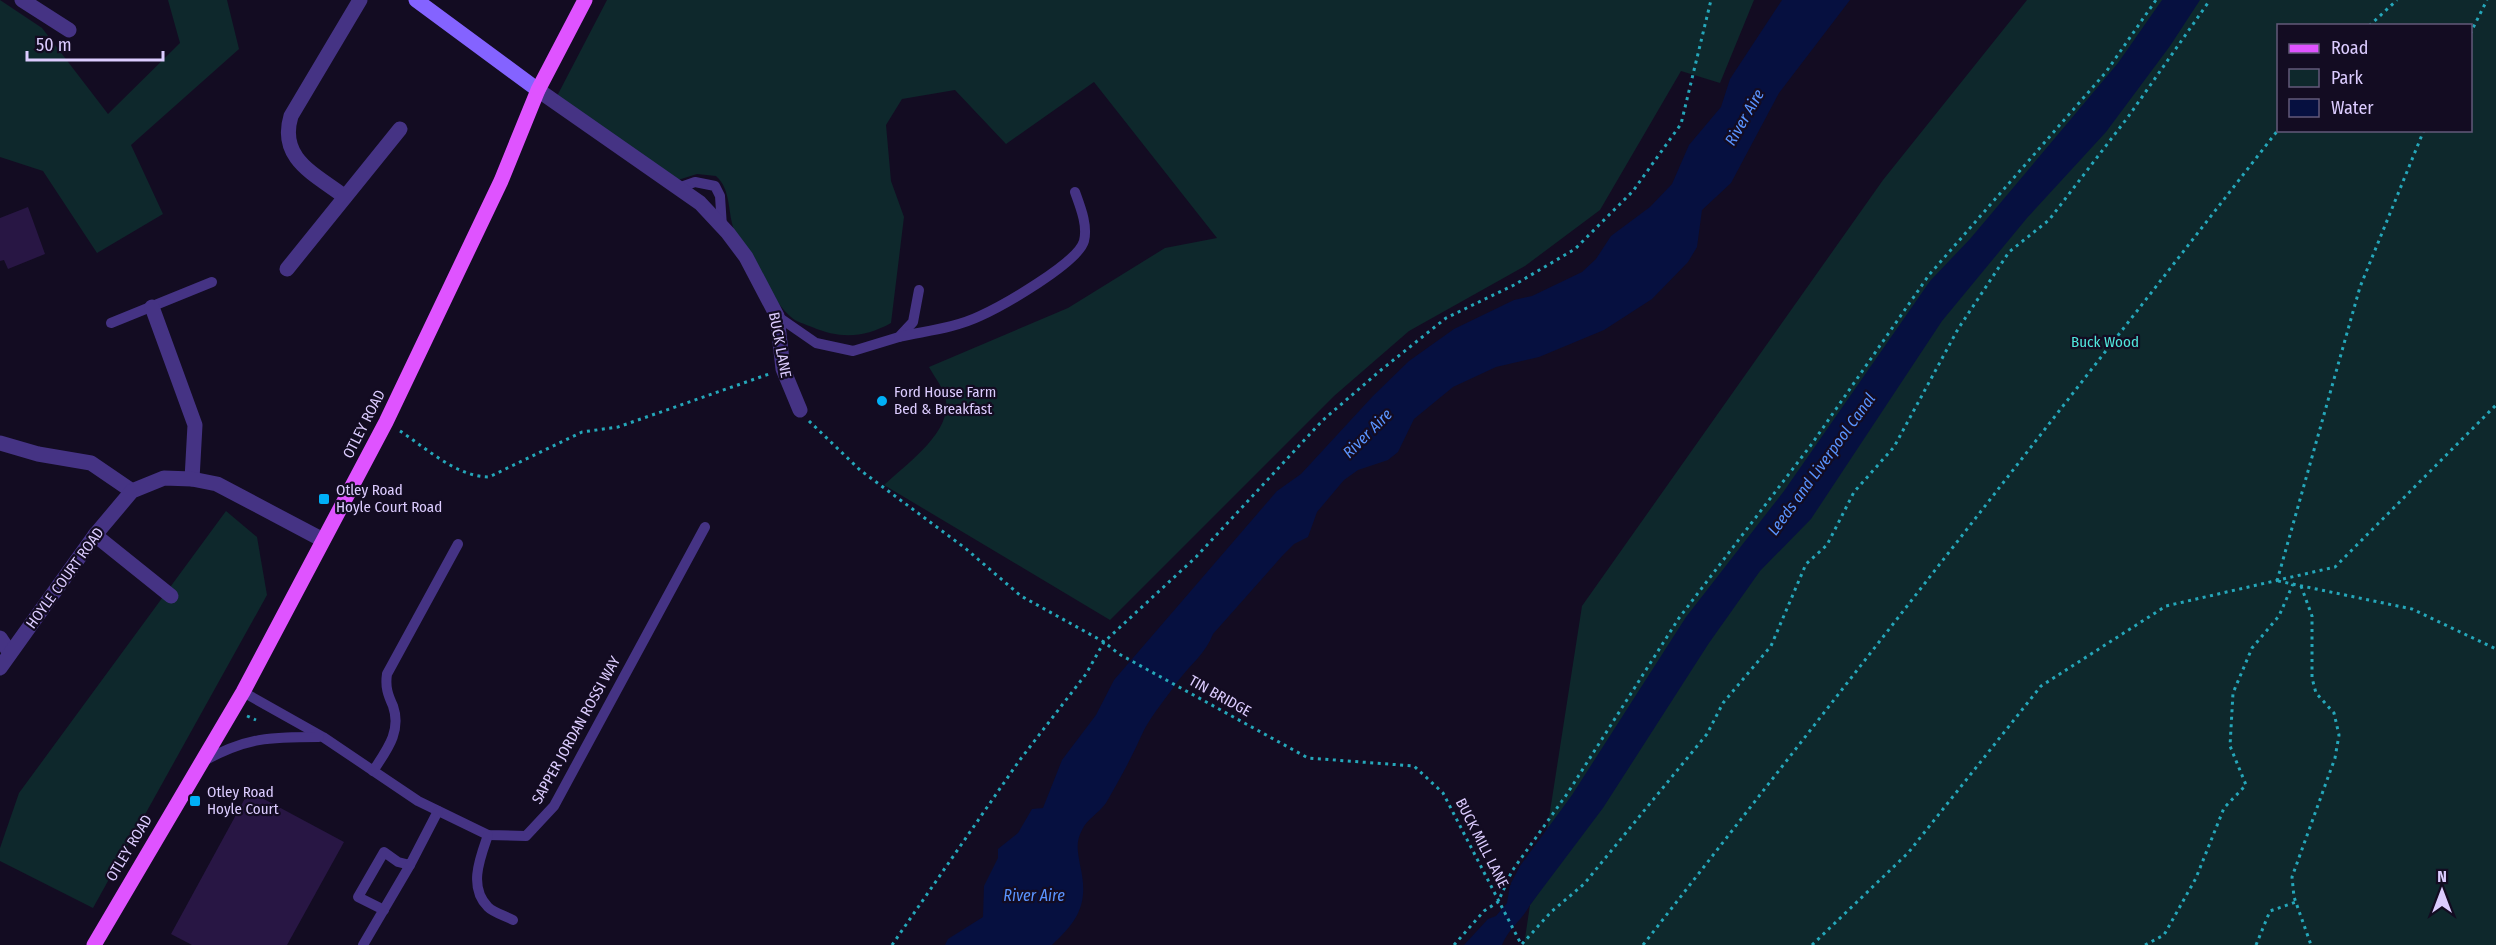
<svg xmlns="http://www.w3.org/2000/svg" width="2496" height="945" font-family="'Fira Sans Condensed',sans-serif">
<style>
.green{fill:#0e282c;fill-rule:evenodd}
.water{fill:#061040}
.building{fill:#281644}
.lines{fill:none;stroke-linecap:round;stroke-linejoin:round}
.path{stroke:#25a7ba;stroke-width:3;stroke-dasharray:3 4.5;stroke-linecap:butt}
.lane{stroke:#453384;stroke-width:10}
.street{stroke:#453384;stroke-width:15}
.secondary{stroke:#8463ff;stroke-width:15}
.primary{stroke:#df53ff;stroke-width:15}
.poi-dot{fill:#00b0f7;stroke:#130c22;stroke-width:2}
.labels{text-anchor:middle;stroke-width:4.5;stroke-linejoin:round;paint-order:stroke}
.park-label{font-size:15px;fill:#50e7dd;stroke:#130c22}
.street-label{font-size:15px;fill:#dcccff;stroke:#130c22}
.poi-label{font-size:15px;fill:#dcccff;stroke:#130c22;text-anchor:start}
.water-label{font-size:16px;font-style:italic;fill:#5a94ff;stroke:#130c22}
</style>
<rect width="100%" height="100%" fill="#130c22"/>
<!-- green -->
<g class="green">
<polygon points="0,0 42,28 108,114 180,43 168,0 227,0 239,49 131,145 163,214 97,253 43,171 0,157"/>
<path d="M 607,0 L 1754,0 L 1720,83 L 1681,71 L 1600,210 L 1525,266 L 1409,331 L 1334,396 L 1110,620 L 884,485 C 905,465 951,433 946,401 C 944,388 935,378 929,367 L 1068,308 L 1165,248 L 1217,238 L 1094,82 L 1006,144 L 955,90 L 902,99 L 886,125 L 891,181 L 904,217 L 891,323 C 864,338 840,339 812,327 C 805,324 796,322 791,317 C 773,302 745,253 735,232 C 727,214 732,190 716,176 L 697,174 L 678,180 L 556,98 Z"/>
<path d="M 2027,0 L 2496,0 L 2496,945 L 1524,945 L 1530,905 L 1537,895 L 1582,606 L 1883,180 ZM 2278,26 L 2470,26 L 2470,130 L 2278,130 Z"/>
<polygon points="226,511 257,537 267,595 93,908 0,861 0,848 19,793"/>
</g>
<!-- water -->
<g class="water">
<path d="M 1782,0 L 1850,0 L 1779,93 L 1731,183 L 1702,210 L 1697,247 L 1688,262 L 1652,299 L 1604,330 L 1539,357 L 1496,367 L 1453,387 L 1414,419 L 1398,452 L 1388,460 L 1358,470 L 1344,480 L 1317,512 L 1308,537 L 1294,544 L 1283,555 L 1213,634 C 1206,653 1190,665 1178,681 C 1167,697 1153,713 1144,730 C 1133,755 1120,779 1106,803 C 1099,813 1087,819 1082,830 C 1075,843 1078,852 1080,865 C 1089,903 1079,920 1052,945 L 945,945 L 948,939 L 983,917 L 984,886 L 998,858 L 998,849 L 1018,833 L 1032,809 L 1043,808 L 1062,760 L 1096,715 L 1114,680 L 1277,491 L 1301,474 L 1373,396 L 1409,361 L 1454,329 L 1514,300 L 1532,296 L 1582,272 L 1596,259 L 1611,236 L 1650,207 L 1672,184 L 1689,145 L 1721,107 L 1730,79 Z"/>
<path d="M 2162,0 L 2200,0 L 2170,46 L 2106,132 L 2027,218 L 1942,321 L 1811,519 L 1760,571 L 1709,643 L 1603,808 L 1530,905 C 1522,920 1508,929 1502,945 L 1464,945 L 1488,919 L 1496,916 L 1507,903 L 1510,885 L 1520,866 L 1572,795 L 1686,617 L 1784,491 L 1930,281 L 1970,239 L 2118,63 Z"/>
</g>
<!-- building -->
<g class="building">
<polygon points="28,207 45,254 8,269 4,260 0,261 0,218"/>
<polygon points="249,791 344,842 287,945 192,945 171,934"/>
</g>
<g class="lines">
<!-- path -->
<g class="path">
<polyline points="2369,26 2397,0"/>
<polyline points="2470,34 2487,0"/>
<polyline points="809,421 860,470 965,548 1021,596 1104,642 1119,654 1308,758 1414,766 1443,793 1521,944"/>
<path d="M 400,431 C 426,448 457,477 489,477 L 582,432 L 618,427 L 769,374"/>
<polyline points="2277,581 2360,287 2424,130"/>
<polyline points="2278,581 2412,609 2496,649"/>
<polyline points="2301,586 2312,616 2312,678 2316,693 2334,713 2339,735 2335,758 2292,877 2294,897 2311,945"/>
<polyline points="247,716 256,720"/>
<polyline points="1522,944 1551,912 1584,884 1707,734 1723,703 1771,646 1806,564 1827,545 1854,492 1894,447 1958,329 2009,252 2049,220 2128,117 2210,0"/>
<polyline points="892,945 1019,761 1086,674 1104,642 1196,557 1323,420 1381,370 1446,318 1514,285 1575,249 1633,191 1681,124 1711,0"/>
<polyline points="1454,945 1484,911 1498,902 1512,871 1567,794 1679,618 1811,445 1929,275 2106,72 2156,0"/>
<polyline points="1643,945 2278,130"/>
<polyline points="1812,945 1908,853 2041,686 2166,606 2335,567 2496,405"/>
<polyline points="2145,945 2164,935 2196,878 2224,808 2246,785 2230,746 2233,693 2252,648 2279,616 2293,584"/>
<polyline points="2256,945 2270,911 2296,902"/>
</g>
<!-- lane -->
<g class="lane">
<polyline points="678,188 695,182 715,186 720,196 722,227"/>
<polyline points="777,316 816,343 853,351 899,337 913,322 919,290"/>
<polyline points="111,323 212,282"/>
<path d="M 899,337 C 925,331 955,328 980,316 C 1002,306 1078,263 1084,241 C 1088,225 1080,206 1075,192"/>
<polyline points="243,692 323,737 418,801 488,835 526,836 554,806 705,527"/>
<path d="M 202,762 C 247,737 270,737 319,737"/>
<path d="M 373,771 C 386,751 402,732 393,706 C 388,695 385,687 387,674 L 458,544"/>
<path d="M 488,835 C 480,858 468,887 488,907 C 494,913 506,916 513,920"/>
<polyline points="384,910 358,897 384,852 398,862 410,865 438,811"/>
<polyline points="363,945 410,865"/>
</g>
<!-- street -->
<g class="street">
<polyline points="22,0 69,30"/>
<polyline points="538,90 700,203 728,233 746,257 777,316 783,369 800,410"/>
<path d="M 345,197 C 315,174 278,159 291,116 L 360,0"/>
<polyline points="287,269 400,129"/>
<polyline points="152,307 195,425 192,479"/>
<polyline points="0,443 38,454 91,463 132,491"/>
<polyline points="95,535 171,596"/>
<polyline points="0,638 10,653"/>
<polyline points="0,668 95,535 132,491 164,478 192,479 217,484 323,540"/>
</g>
<!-- secondary -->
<polyline class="secondary" points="416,0 538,90"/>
<!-- primary -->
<polyline class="primary" points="94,945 243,692 386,422 501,181 538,90 585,0"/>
</g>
<!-- markers -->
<g class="poi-dot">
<circle cx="882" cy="401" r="6"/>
<rect x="318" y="493" width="12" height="12" rx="3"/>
<rect x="189" y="795" width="12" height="12" rx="3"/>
</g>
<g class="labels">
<!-- park labels -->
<g class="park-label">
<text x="2105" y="347">Buck Wood</text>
</g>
<!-- street labels -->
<g class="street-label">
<text transform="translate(780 345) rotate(79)" y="5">BUCK LANE</text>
<text transform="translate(364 424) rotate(-63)" y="5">OTLEY ROAD</text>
<text transform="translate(65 578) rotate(-54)" y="5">HOYLE COURT ROAD</text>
<text transform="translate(1220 696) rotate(29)" y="5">TIN BRIDGE</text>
<text transform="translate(576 730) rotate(-61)" y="5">SAPPER JORDAN ROSSI WAY</text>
<text transform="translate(1482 843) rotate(63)" y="5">BUCK MILL LANE</text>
<text transform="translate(129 848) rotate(-59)" y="5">OTLEY ROAD</text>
</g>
<!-- poi labels -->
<g class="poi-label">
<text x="894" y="397">Ford House Farm<tspan x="894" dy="17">Bed &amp; Breakfast</tspan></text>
<text x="336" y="495">Otley Road<tspan x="336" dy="17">Hoyle Court Road</tspan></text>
<text x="207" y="797">Otley Road<tspan x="207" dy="17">Hoyle Court</tspan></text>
</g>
<!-- water labels -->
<g class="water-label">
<text transform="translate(1744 117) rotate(-60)" y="6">River Aire</text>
<text transform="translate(1367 433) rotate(-45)" y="6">River Aire</text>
<text transform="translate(1821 464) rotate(-54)" y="6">Leeds and Liverpool Canal</text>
<text x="1034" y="901">River Aire</text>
</g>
</g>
<!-- legend -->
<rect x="2277" y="24" width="195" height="108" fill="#130c22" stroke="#63597a" stroke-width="1.5"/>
<rect x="2289" y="44" width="30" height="9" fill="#df53ff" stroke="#63597a" stroke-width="1.5"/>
<text x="2331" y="54" font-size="18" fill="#dcccff">Road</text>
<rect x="2289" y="69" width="30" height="18" fill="#0e282c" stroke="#63597a" stroke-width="1.5"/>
<text x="2331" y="84" font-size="18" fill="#dcccff">Park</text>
<rect x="2289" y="99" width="30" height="18" fill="#061040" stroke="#63597a" stroke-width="1.5"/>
<text x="2331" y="114" font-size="18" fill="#dcccff">Water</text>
<!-- north arrow -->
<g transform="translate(2442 891)" stroke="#130c22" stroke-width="4.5" paint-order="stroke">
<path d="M0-4.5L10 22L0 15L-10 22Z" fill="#dcccff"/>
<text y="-9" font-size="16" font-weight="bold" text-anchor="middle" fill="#dcccff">N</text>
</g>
<!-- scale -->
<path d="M27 51v9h136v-9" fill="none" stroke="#dcccff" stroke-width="3"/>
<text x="36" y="51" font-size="18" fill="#dcccff" stroke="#130c22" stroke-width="4.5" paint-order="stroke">50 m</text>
</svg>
